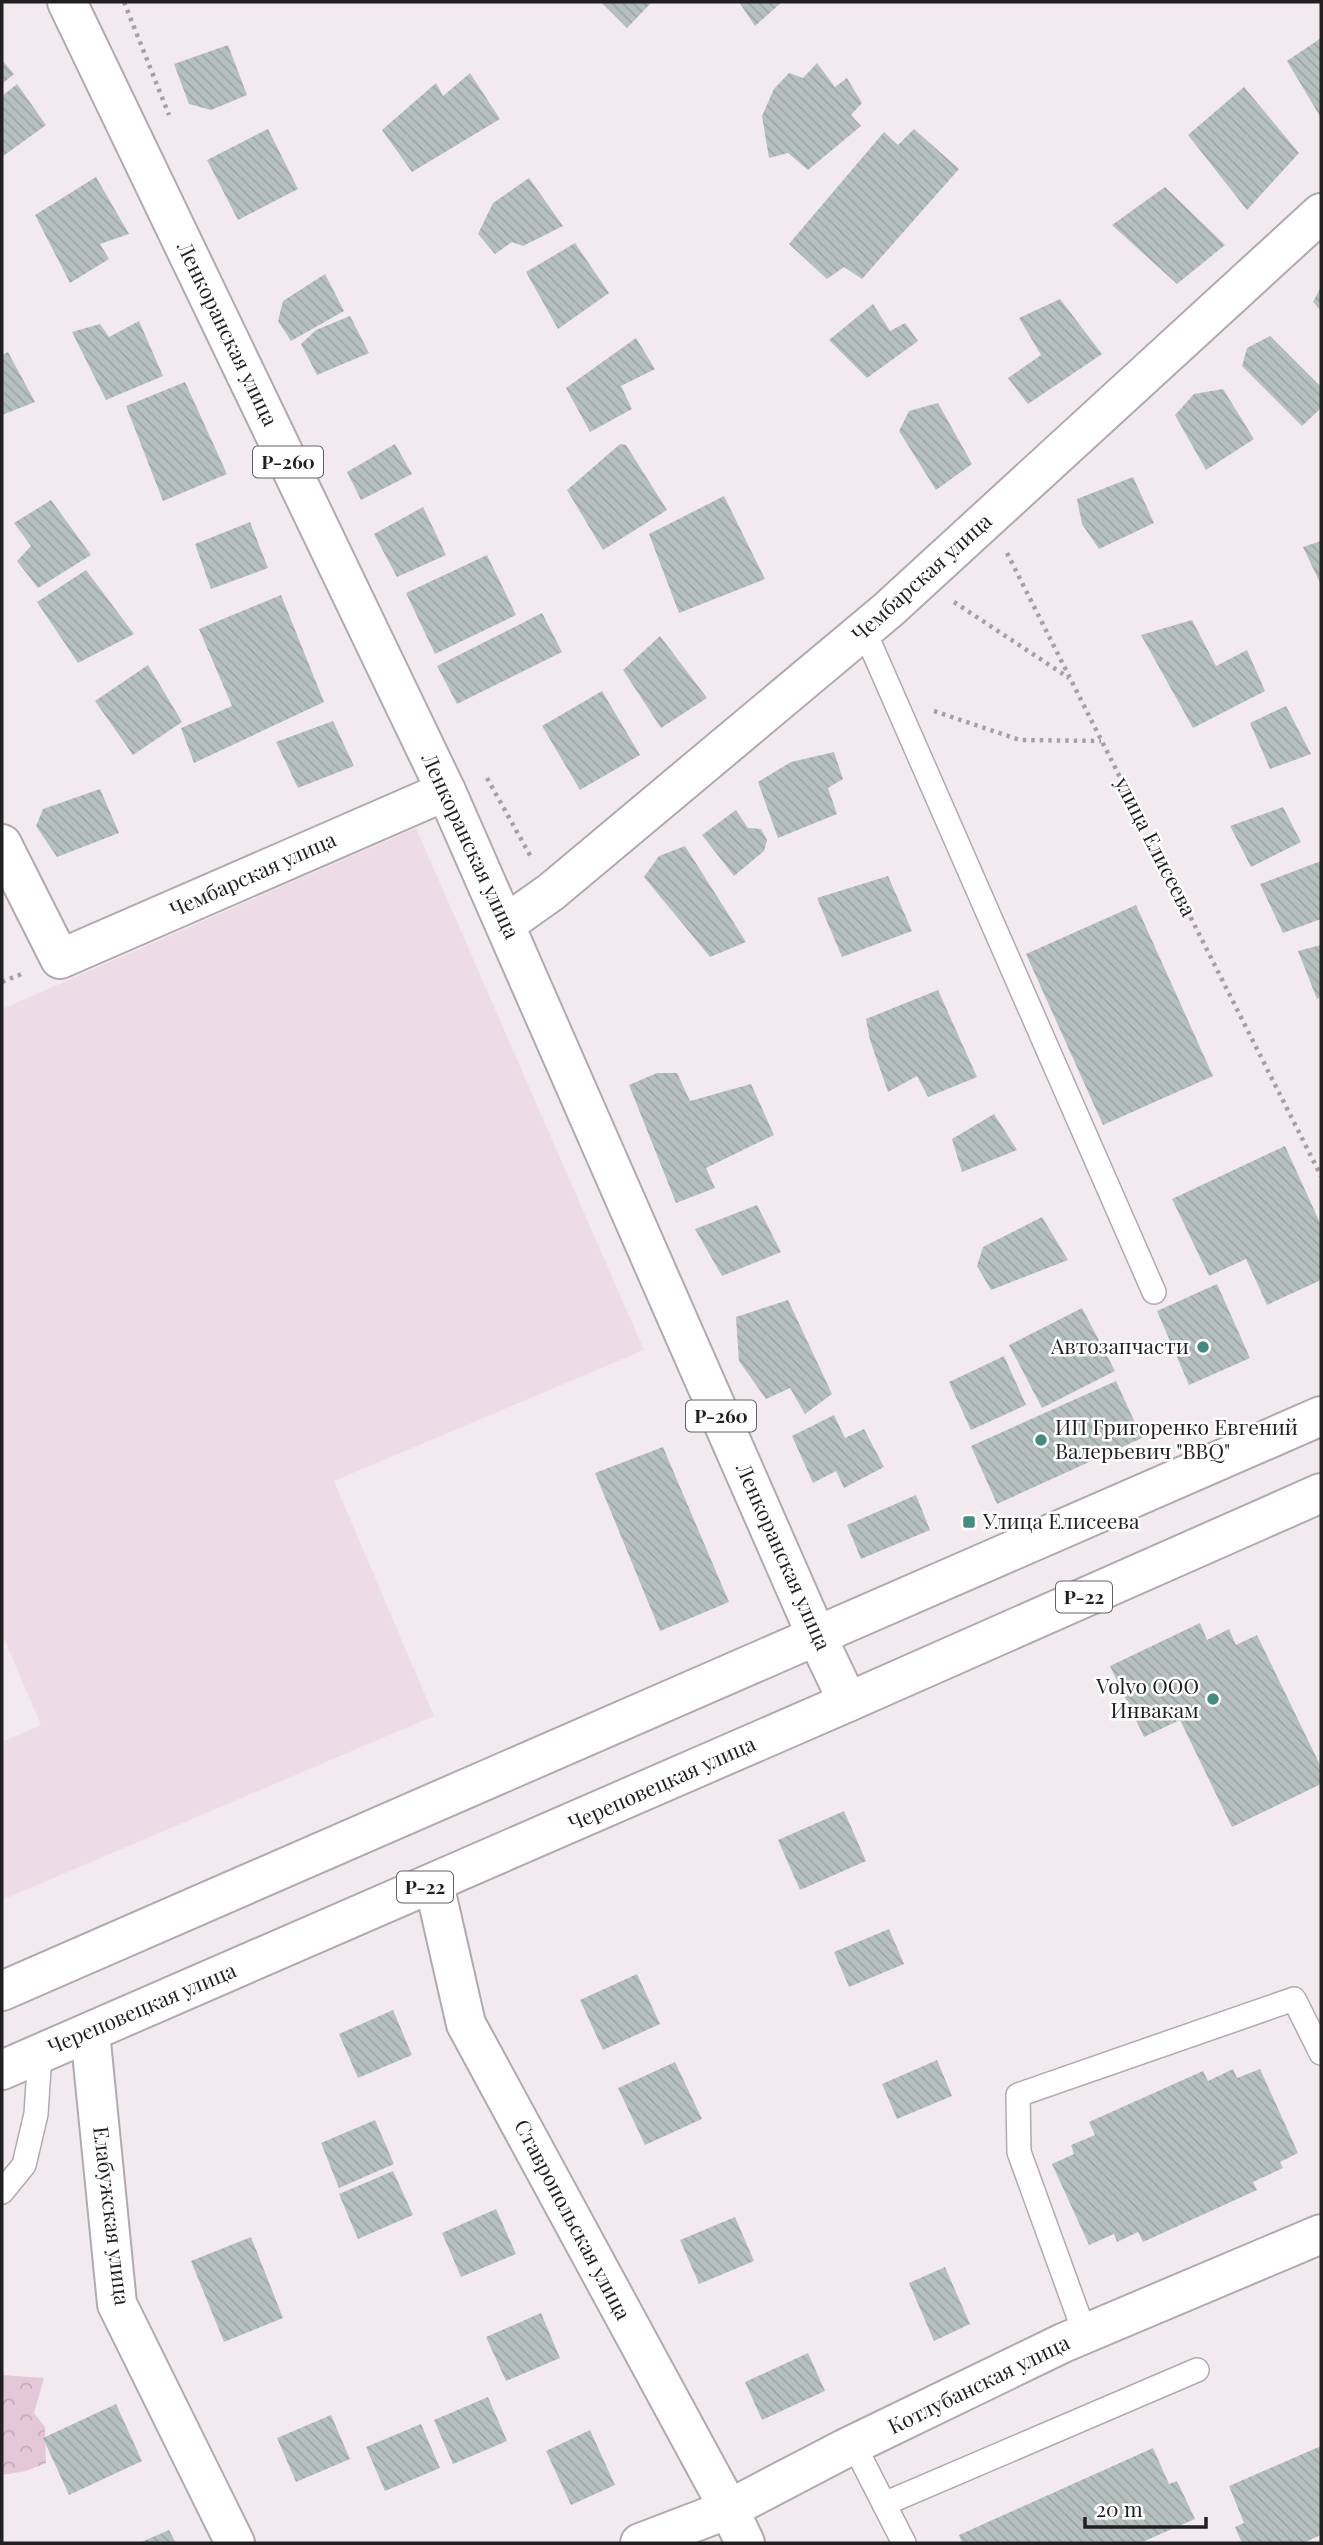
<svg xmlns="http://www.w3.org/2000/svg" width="1323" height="2545" font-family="'Playfair Display',serif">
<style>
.built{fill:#eddce5}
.forest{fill:url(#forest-crowns)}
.building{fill:url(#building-back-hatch)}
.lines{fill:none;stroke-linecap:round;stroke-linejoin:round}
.service-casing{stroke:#b2a9ae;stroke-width:26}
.minor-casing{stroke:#b2a9ae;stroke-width:42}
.trunk-casing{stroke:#b2a9ae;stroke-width:42}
.path{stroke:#a7a0a3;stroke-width:4.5;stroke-dasharray:3.5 5;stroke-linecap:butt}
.service{stroke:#fff;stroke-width:23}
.minor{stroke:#fff;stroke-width:38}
.trunk{stroke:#fff;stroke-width:38}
.poi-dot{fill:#468b81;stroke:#fff;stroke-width:2.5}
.labels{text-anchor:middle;stroke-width:5;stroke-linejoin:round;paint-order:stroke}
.shield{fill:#fff;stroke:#646263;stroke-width:2}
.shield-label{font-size:19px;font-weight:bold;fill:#221f20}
.street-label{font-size:21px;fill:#221f20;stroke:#fff}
.poi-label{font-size:21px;fill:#221f20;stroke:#fff;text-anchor:end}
</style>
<defs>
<pattern id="forest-crowns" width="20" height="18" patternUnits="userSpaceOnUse" patternTransform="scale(1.75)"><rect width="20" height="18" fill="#e5c8d7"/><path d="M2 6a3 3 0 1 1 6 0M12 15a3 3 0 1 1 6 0" fill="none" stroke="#c4abb8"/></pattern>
<pattern id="building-back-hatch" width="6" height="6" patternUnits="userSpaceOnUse" patternTransform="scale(1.75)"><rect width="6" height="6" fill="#b6c1bf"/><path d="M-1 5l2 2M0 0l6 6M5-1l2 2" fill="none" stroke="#9ca5a4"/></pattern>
</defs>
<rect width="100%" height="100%" fill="#f3eaef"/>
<!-- built -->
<polygon class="built" points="416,828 644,1350 334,1481 434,1716 2,1900 2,1742 41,1725 2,1634 2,1009"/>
<!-- forest -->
<polygon class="forest" points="2,2375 44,2378 34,2413 45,2427 46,2463 26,2471 2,2475"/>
<!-- building -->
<g class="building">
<polygon points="601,2 652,2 627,28"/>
<polygon points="739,2 782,2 755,26"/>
<polygon points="1321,38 1321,118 1287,61"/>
<polygon points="228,45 247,95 211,110 189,104 174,64"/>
<polygon points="2,60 14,74 2,84"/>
<polygon points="817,63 835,87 847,78 862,103 851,115 861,126 808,170 788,153 769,158 762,116 774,89 789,73 803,78"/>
<polygon points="470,73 500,119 412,172 382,130 436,83 443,96"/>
<polygon points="17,84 46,125 2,157 2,96"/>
<polygon points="1244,87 1299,153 1247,210 1188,135"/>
<polygon points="268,129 298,189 238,220 207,160"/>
<polygon points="914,129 959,169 862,279 844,267 827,279 789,244 884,132 898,145"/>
<polygon points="96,177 129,234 100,244 109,259 70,283 35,215"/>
<polygon points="529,178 563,226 523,246 512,242 495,254 478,234 493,203"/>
<polygon points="1165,187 1225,245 1177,284 1112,225"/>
<polygon points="575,243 609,293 558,329 526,272"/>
<polygon points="325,274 344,311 291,341 278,321 283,301"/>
<polygon points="1321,287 1321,311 1313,302"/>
<polygon points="1060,299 1102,354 1028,404 1008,378 1041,355 1019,318"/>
<polygon points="873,304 890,331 905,323 918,341 867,378 829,340"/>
<polygon points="350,316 369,353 317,375 301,344 316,330"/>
<polygon points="139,321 163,376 106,400 72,332 100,324 109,337"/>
<polygon points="1270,336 1321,387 1321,408 1302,426 1242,366 1247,348"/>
<polygon points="636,338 655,369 621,386 632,409 590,432 566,388"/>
<polygon points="8,352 35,402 2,415 2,355"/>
<polygon points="185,382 227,474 163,501 126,406"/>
<polygon points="1223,389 1254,439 1206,470 1175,415 1194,394"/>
<polygon points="938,403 972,464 936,490 899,431 909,411"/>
<polygon points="395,444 412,474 361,500 347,472"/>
<polygon points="620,444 626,445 667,510 603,550 567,490"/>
<polygon points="1133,477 1154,523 1099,549 1082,524 1077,499"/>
<polygon points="724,496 765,579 679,613 649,534"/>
<polygon points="51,500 91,555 38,588 17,561 31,546 14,523"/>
<polygon points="423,507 446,555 397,577 374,534"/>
<polygon points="250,522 268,568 211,589 195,544"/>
<polygon points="1321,541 1321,585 1303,547"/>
<polygon points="487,555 516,615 435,654 406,593"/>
<polygon points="86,570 134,634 78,663 37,602"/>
<polygon points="281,595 324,702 194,763 181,728 232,706 199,629"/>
<polygon points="542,613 562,652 457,704 437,666"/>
<polygon points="1192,620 1216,666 1247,650 1265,691 1193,728 1141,635"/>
<polygon points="660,636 707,698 661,728 623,670"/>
<polygon points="148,665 182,722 133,755 95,701"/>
<polygon points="602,691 640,755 580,790 542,726"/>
<polygon points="1286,706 1311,754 1270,769 1250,723"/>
<polygon points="333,721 354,766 298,788 276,742"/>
<polygon points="834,752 843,779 828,788 837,814 778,838 758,782 791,762"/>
<polygon points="100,789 119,833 57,857 36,826 43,809"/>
<polygon points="1283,807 1301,842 1251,867 1230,826"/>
<polygon points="736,810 748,828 761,829 767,840 764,851 734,876 702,835"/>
<polygon points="685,846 746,942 710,957 644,877 659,856"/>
<polygon points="1321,861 1321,919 1283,933 1260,884"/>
<polygon points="888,876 912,931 842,957 817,898"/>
<polygon points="1136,905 1213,1076 1103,1125 1026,954"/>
<polygon points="1321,945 1321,997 1317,999 1298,951"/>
<polygon points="938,990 977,1077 928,1097 917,1076 888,1092 870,1040 866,1019"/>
<polygon points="657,1073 677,1073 690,1101 751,1084 774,1135 706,1168 715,1188 676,1203 629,1085"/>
<polygon points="994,1114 1017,1150 962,1172 952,1139"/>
<polygon points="1285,1146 1321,1225 1321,1280 1267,1305 1246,1259 1209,1276 1172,1199"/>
<polygon points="757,1205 781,1252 722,1276 695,1229"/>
<polygon points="1042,1217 1068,1260 991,1290 977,1266 983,1247"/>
<polygon points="1217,1284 1250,1358 1189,1385 1157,1311"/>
<polygon points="788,1300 832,1394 805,1414 790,1388 766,1399 739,1361 736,1317"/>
<polygon points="1082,1308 1115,1371 1042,1408 1009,1345"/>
<polygon points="1004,1356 1026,1405 971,1430 949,1382"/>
<polygon points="1116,1381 1142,1438 997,1504 971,1446"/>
<polygon points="834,1415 845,1438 864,1429 884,1467 844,1488 836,1471 813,1483 792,1436"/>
<polygon points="663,1447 729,1602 660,1631 595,1473"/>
<polygon points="916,1495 930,1530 861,1559 847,1525"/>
<polygon points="1200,1623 1207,1640 1229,1629 1236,1645 1257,1635 1321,1767 1321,1784 1232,1827 1180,1720 1144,1737 1110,1666"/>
<polygon points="844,1811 866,1861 800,1890 778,1840"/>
<polygon points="889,1929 904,1964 849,1987 834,1952"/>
<polygon points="637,1974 660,2024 603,2050 580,2000"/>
<polygon points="393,2010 412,2055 358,2078 339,2034"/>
<polygon points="937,2060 952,2096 897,2119 882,2084"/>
<polygon points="675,2062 702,2119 645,2145 618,2088"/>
<polygon points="1233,2069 1237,2078 1260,2069 1298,2153 1280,2162 1283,2168 1253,2182 1257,2190 1143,2242 1138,2232 1117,2242 1114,2234 1089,2245 1052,2164 1074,2154 1071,2145 1095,2135 1089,2122 1203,2071 1208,2081"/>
<polygon points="375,2120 394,2164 339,2188 321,2143"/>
<polygon points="393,2171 413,2215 358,2239 339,2194"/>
<polygon points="496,2209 516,2254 461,2277 442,2233"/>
<polygon points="735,2217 754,2261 699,2284 680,2240"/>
<polygon points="251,2237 283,2318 224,2342 191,2261"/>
<polygon points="945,2267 970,2324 934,2341 909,2283"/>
<polygon points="541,2313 560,2358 506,2381 486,2337"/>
<polygon points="808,2353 825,2391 762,2420 745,2382"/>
<polygon points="488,2397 507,2441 453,2464 434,2420"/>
<polygon points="116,2404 142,2461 69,2495 43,2438"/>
<polygon points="331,2415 350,2459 296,2482 277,2438"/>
<polygon points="421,2424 440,2468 385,2491 366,2447"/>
<polygon points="590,2430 615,2485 571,2505 546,2451"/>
<polygon points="1321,2446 1321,2535 1303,2543 1242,2543 1235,2527 1244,2523 1229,2486"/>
<polygon points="1153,2448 1169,2484 1177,2481 1195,2519 1140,2543 962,2543 959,2535"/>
<polygon points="169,2530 176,2543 139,2543"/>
</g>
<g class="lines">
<!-- service casing -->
<g class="service-casing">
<g id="service">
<polyline points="864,630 1154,1292"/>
<polyline points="2,2192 24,2165 36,2114 40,2053"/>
<polyline points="1085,2334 1019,2152 1018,2095 1294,1999 1321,2053"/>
<polyline points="854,2445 904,2543"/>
<polyline points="884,2504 1197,2370"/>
</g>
</g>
<!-- minor casing -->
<g class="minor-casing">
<g id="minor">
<polyline points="2,844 60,959 446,791"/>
<polyline points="506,924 551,892 888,610 1321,213"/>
<polyline points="434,1884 466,2024 729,2509 745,2543"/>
<polyline points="90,2032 117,2304 235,2543"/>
<polyline points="640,2543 729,2509 844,2449 1063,2343 1321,2234"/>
</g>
</g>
<!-- trunk casing -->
<g class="trunk-casing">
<g id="trunk">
<polyline points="67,2 446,791 817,1637 848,1702"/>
<polyline points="2,1991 1321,1416"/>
<polyline points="2,2070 848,1702 1321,1493"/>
</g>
</g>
<!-- path -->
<g class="path">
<polyline points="124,2 169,115"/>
<polyline points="1007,553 1321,1176"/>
<polyline points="954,602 1069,678"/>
<polyline points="934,711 1020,740 1101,741"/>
<polyline points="487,778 531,857"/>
<polyline points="2,982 24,973"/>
</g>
<!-- service -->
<use href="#service" class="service"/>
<!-- minor -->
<use href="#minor" class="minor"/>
<!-- trunk -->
<use href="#trunk" class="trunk"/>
</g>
<!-- markers -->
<g class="poi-dot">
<circle cx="1203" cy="1347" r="7"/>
<circle cx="1041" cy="1440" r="7"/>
<rect x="962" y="1515" width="14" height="14" rx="3.5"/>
<circle cx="1213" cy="1699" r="7"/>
</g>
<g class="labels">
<!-- shield labels -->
<g class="shield">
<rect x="253" y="446.5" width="70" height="31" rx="5"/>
<rect x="686" y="1400.5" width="70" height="31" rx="5"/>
<rect x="1056" y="1581.5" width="56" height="31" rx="5"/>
<rect x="397" y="1871.5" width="56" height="31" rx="5"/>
</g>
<g class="shield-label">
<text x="288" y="469">Р-260</text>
<text x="721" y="1423">Р-260</text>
<text x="1084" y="1604">Р-22</text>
<text x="425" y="1894">Р-22</text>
</g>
<!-- street labels -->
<g class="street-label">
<text transform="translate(227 334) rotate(64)" y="7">Ленкоранская улица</text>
<text transform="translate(922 578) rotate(-42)" y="7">Чембарская улица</text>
<text transform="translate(470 846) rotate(65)" y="7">Ленкоранская улица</text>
<text transform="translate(1155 847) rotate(63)" y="7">улица Елисеева</text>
<text transform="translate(253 875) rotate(-24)" y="7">Чембарская улица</text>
<text transform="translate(783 1557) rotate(66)" y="7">Ленкоранская улица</text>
<text transform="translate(662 1784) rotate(-24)" y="7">Череповецкая улица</text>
<text transform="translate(142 2009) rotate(-23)" y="7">Череповецкая улица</text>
<text transform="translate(111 2216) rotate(83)" y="7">Елабужская улица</text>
<text transform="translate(572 2220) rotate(62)" y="7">Ставропольская улица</text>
<text transform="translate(979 2385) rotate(-26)" y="7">Котлубанская улица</text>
</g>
<!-- poi labels -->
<g class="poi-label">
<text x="1189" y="1354">Автозапчасти</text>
<text x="1055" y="1435" text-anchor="start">ИП Григоренко Евгений<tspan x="1055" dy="24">Валерьевич "BBQ"</tspan></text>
<text x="983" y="1529" text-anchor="start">Улица Елисеева</text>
<text x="1199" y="1694">Volvo ООО<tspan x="1199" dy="24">Инвакам</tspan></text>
</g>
</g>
<!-- border -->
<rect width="1323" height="2545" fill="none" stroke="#221f20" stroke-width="7"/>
<!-- scale -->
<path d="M1085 2517v10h121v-10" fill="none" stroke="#221f20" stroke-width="3.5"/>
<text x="1096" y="2517" font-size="21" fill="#221f20" stroke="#ffffff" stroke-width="5" paint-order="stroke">20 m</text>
</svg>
